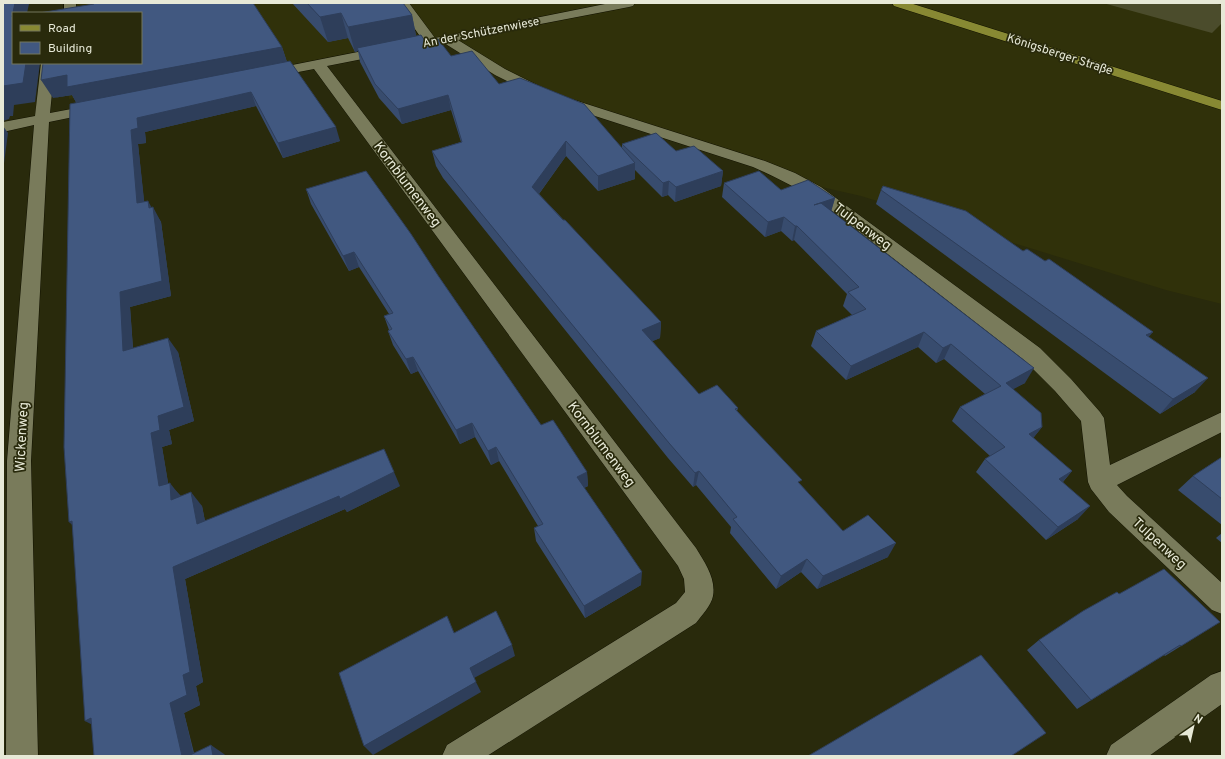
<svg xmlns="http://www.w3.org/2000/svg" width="1225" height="759" font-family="Overpass,sans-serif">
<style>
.built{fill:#30310a}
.green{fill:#4b4c2c}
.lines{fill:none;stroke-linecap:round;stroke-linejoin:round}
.minor-casing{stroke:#121200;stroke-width:1}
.major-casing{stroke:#121200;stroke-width:1}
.minor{fill:#797b5b;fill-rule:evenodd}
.major{fill:#888933;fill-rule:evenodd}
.wall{fill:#384c6e}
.shaded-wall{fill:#2e3e5a}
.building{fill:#415880;stroke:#2e3e5a}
.labels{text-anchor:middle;stroke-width:3.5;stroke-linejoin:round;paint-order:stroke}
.far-street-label{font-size:12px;fill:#e7e9d7;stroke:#292a0c}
.street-label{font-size:14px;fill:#e7e9d7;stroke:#292a0c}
</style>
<rect width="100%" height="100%" fill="#292a0c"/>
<!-- built -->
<polygon class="built" points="64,3 1222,3 1222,304 1166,290 861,196 800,182 564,100 449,40 69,99 67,63 141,63 141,13 65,13"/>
<!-- green -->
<polygon class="green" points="1103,3 1214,3 1222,5 1222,23 1212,33"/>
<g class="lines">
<!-- minor casing -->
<g class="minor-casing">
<g id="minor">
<rect x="64" y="3" width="12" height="10"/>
<path d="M 397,3 L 409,3 L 435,38 L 610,3 L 635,3 L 633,6 L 629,7 L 458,40 L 505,69 L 537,85 L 571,99 L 765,161 L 795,173 L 821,187 L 1040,348 L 1071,379 L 1100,412 L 1104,418 L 1110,465 L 1222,412 L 1222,432 L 1117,485 L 1127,496 L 1222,583 L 1222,614 L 1212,610 L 1109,512 L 1091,489 L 1088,482 L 1081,421 L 1055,391 L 1024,360 L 835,213 C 809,194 782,180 753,167 L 561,105 L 527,91 L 495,75 L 444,43 C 439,44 432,46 426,45 Z"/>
<path d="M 388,46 L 393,47 L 395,50 L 393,53 L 327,66 L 696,548 C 705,563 716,578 713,596 C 711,606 702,615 696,623 L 487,756 L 442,756 L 447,745 L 676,603 L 685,592 L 684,579 L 678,566 L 314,69 L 267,78 L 262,77 L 260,74 L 262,71 L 267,70 Z"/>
<polygon points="41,63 55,63 50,113 98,104 103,105 105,108 103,111 49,122 31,461 38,756 6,756 7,461 34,125 3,132 3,122 35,116"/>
<polygon points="1222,671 1222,704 1149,756 1106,756 1111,745 1211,675"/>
</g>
</g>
<!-- major casing -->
<g class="major-casing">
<polygon id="major" points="892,3 910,3 1222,101 1222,110 894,6"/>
</g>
<!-- minor -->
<use href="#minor" class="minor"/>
<!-- major -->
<use href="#major" class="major"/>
</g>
<!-- wall -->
<g class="wall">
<polygon points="292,3 403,3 412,15 416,36 499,84 622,148 622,144 676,151 723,171 721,186 675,202 668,195 662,197 635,170 635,179 598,191 566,156 539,194 661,322 660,338 652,341 699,394 738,408 737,411 800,484 843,531 888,557 817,589 801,572 776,589 730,533 731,527 696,485 693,487 668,458 443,178 436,166 432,151 461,142 451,110 402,124 379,98 360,62 358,51 355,52 348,38 328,42"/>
<polygon points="282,47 287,62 340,141 283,158 256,106 145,132 146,143 138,144 144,202 152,208 161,222 171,296 130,307 133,348 178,352 194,421 169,430 172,444 162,447 168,483 181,496 202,506 205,521 400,486 347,512 345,509 185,579 203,682 196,686 200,705 184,713 194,753 224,754 225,756 94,756 76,102 72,95 53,98"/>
<polygon points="724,183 781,190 835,198 831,211 1025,383 1012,389 1042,427 1033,438 1072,471 1063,482 1078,519 1046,540 976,472 985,459 990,456 952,421 960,407 985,394 944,359 936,363 918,347 846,380 811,346 816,331 852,315 843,306 847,294 794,240 792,241 781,231 765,237 722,197"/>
<polygon points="306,189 439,277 541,425 587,472 588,486 584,488 641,585 585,618 536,541 534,528 538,526 499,461 491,465 475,437 460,444 418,371 411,374 393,345 388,331 389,330 384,316 389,314 359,267 349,271 311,204"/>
<polygon points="881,190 1148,337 1195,392 1160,414 876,204"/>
<polygon points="1222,457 1222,525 1178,490 1193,476"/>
<polygon points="1222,533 1222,543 1216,538"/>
<polygon points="1119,594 1220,622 1165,656 1164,655 1077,709 1027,650 1039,640"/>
</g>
<!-- shaded-wall -->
<g class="shaded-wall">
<polygon points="15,3 28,3 29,4 27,13 13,13"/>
<polygon points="341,13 348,38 328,42 320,17"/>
<polygon points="412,15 417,40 357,48 358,51 355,52 348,27"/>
<polygon points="282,47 288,65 78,106 72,95 53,98 41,80 67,75"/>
<polygon points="26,63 40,63 35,102 14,105 13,116 10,116 9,119 3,121 3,86"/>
<polygon points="251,92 256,106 145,132 146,143 138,144 146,218 137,203 131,130 137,118"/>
<polygon points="448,95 451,110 402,124 398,109"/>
<polygon points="3,126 8,133 3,171"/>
<polygon points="336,127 340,141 283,158 278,143"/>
<polygon points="566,141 566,156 533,202 532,187"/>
<polygon points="635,163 635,179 598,191 598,176"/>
<polygon points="723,171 721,186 675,202 676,187"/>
<polygon points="669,181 668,195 662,197 663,183"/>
<polygon points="835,198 831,212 814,205"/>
<polygon points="148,201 153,210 153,207 161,222 171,296 130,307 134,365 123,351 120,292 149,208"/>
<polygon points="784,217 781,231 765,237 768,222"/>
<polygon points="795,226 797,226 794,240 792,241"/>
<polygon points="354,252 359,267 349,271 343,256"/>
<polygon points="661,322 660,338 642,346 642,330"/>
<polygon points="924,332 918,347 846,380 851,366"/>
<polygon points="1153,332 1141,346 1146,335"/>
<polygon points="168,338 178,352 194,421 169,430 172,444 162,447 171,500 159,486 151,433 158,416"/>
<polygon points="951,344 944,359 936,363 943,348"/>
<polygon points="413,357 418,371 411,374 406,359"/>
<polygon points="1034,368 1025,383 997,398 1006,383"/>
<polygon points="1208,378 1195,392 1160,414 1173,399"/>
<polygon points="472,423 475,437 460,444 456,430"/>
<polygon points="1042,427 1031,441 1029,434"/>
<polygon points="496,447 499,461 491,465 488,451"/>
<polygon points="699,471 696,485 693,487 695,473"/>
<polygon points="1072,471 1060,485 1059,479"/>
<polygon points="394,472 400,486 347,512 345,509 185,579 203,682 196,686 200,705 184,713 194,756 182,756 170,703 173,567"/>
<polygon points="587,472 588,486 578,491 577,477"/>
<polygon points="170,483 181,497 171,500"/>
<polygon points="191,492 202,506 208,537 197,524"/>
<polygon points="1090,506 1078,519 1046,540 1058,527"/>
<polygon points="72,521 84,536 69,522"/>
<polygon points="896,543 888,557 817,589 823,576"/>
<polygon points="807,559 801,572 776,589 781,576"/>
<polygon points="642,572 641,585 585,618 584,606"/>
<polygon points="512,645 515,656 474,678 470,668"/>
<polygon points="476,682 481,692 373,755 364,746"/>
<polygon points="91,718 102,730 85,721"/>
<polygon points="211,745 224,754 225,756 213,756"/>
</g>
<!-- building -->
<g class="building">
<polygon points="3,3 15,3 12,17 13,17 13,63 26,63 23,83 3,86"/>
<polygon points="94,3 253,3 282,47 67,87 67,75 41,80 43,63 141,63 141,13 39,13 94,4"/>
<polygon points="307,3 403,3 412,15 348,27 341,13 320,17"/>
<polygon points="421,35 425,41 438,39 451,56 472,51 499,84 520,78 584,104 635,163 598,176 566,141 532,187 563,220 565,220 661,322 642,330 699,394 717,385 738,408 735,409 802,480 798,482 843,531 868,515 896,543 823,576 807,559 781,576 733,519 737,517 699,471 695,473 669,443 440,163 432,151 462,142 448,95 398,109 375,84 357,48"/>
<polygon points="290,61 336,127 278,143 251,92 137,118 138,128 131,130 137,203 148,201 149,208 153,207 162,281 120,292 123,351 168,338 184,407 158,416 160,430 151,433 159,486 170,483 171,500 191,492 197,524 384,449 394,472 340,499 339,496 173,567 190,672 183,675 187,695 170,703 182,756 94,756 91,718 85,721 72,521 69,522 64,447 70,104"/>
<polygon points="656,133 676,151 694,146 723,171 676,187 669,181 663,183 622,144"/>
<polygon points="366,171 411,234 439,277 541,425 553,420 587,472 577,477 642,572 584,606 534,528 543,524 496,447 488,451 472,423 456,430 413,357 406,359 388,331 392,329 384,316 393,313 354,252 343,256 306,189"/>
<polygon points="759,171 781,190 808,180 835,198 814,205 821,203 1034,368 1006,383 1041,413 1042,427 1029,434 1072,471 1059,479 1090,506 1058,527 985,459 1005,447 960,407 1001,386 951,344 943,348 924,332 851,366 816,331 866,309 848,292 859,287 797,226 795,226 784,217 768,222 724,183"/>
<polygon points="883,186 966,211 1023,251 1027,249 1045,261 1049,259 1153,332 1146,335 1208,378 1173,399 881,190"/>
<polygon points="1222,457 1222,499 1193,476"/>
<polygon points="1164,569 1220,622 1181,646 1180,645 1091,700 1039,640 1083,611 1117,592 1119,594"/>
<polygon points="496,611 512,645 470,668 476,682 364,746 339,673 447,616 454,633"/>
<polygon points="981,655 1046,733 1011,756 808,756"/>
<polygon points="211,745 213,756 188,756"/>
</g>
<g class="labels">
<!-- far-street labels -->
<g class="far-street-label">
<text transform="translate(481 32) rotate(-11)" y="4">An der Schützenwiese</text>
<text transform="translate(1060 54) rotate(18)" y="4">Königsberger Straße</text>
</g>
<!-- street labels -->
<g class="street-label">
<text transform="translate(408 184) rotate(53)" y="5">Kornblumenweg</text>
<text transform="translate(863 226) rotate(37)" y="5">Tulpenweg</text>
<text transform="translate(21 437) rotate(-87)" y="5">Wickenweg</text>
<text transform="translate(602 444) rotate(53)" y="5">Kornblumenweg</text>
<text transform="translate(1160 543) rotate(43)" y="5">Tulpenweg</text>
</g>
</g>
<!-- border -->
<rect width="1225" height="759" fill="none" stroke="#e7e9d7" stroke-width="8"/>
<!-- legend -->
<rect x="12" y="12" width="130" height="52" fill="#292a0c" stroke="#75765d"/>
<rect x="20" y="25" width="20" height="6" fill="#888933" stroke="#75765d"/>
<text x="48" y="32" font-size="12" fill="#e7e9d7">Road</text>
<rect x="20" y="42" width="20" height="12" fill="#415880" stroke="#75765d"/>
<text x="48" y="52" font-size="12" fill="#e7e9d7">Building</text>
<!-- north arrow -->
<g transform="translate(1193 727) rotate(34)" stroke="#292a0c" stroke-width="3" paint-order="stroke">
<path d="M0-3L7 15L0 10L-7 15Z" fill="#e7e9d7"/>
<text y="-6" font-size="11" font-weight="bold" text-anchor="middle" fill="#e7e9d7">N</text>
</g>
</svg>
